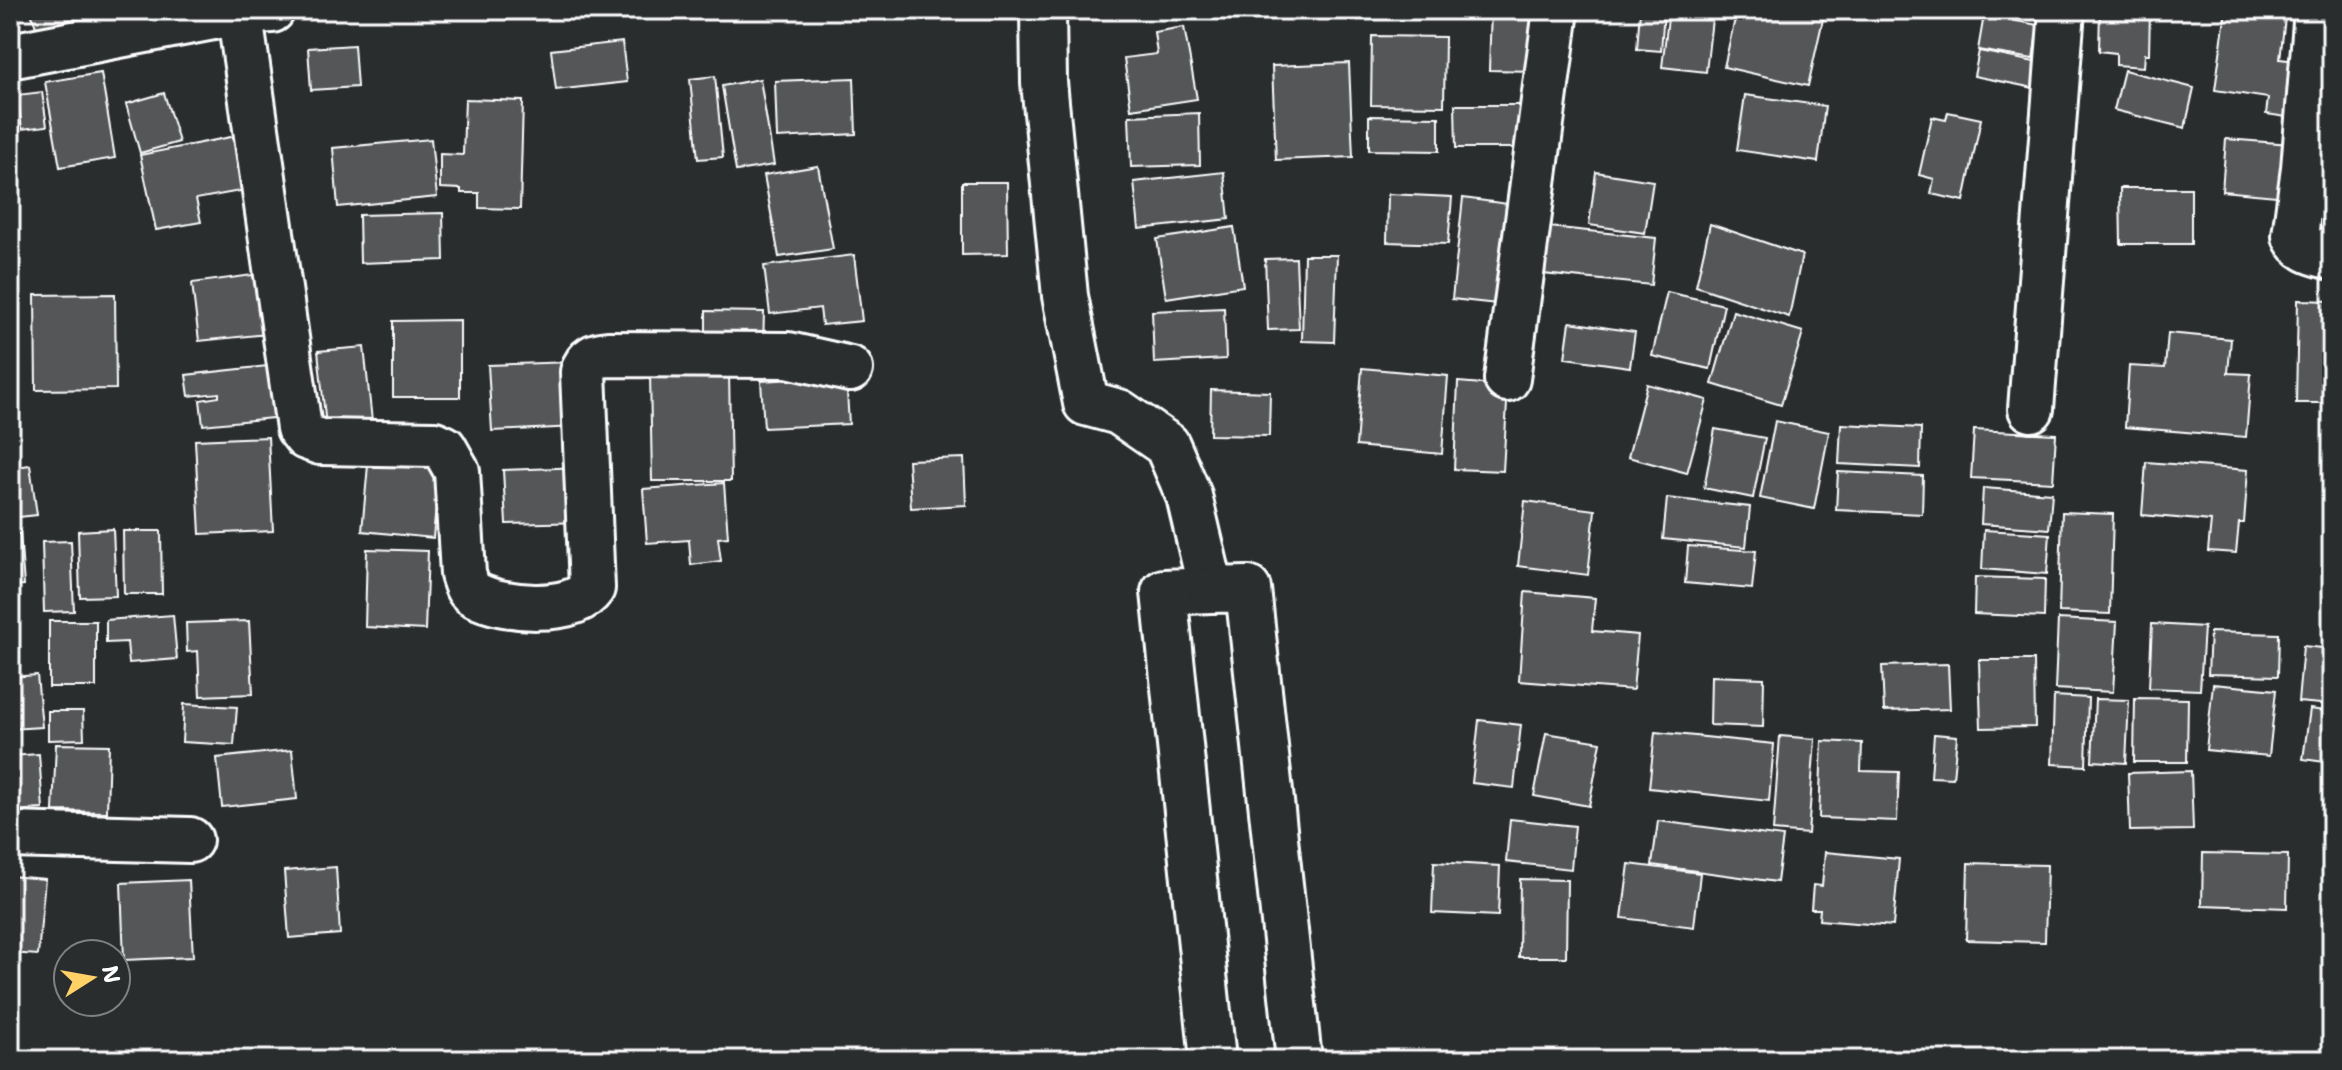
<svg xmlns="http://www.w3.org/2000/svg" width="2342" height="1070" font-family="'Shantell Sans',sans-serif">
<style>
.building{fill:#555758;stroke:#fff;stroke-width:2}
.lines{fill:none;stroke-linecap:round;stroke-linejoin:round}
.minor-casing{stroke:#fff;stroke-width:50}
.minor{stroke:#2a2d2e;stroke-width:44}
</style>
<rect width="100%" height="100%" fill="#2a2d2e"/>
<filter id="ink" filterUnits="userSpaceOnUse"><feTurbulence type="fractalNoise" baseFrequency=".0125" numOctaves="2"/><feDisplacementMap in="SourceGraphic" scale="16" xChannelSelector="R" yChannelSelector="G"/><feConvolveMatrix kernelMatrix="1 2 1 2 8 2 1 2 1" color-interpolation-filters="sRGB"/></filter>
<g filter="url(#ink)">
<!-- building -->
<g class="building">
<polygon points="30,10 82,10 87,26 41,41"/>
<polygon points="1491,10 1539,10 1537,71 1489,70"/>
<polygon points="1640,10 1664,10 1661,51 1637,49"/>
<polygon points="1669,10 1713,10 1706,72 1662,67"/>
<polygon points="1737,10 1825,10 1808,86 1724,67"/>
<polygon points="1995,10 2041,10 2039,18"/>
<polygon points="2100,10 2150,10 2149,54 2145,54 2144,67 2116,65 2116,53 2099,51"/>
<polygon points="2226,10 2286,10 2280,59 2307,62 2300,119 2266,114 2268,98 2215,90"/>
<polygon points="1984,15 2038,25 2033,59 1978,50"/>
<polygon points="1184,27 1197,99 1131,109 1124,58 1157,54 1154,32"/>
<polygon points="1372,36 1445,37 1444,106 1371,105"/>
<polygon points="622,42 627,82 556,90 551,50"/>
<polygon points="354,45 357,87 311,90 308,48"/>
<polygon points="1979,51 2044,64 2039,89 1974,76"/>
<polygon points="1349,63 1353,157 1276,160 1272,66"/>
<polygon points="2124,70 2194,88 2185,128 2114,110"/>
<polygon points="101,73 115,158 60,167 45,82"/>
<polygon points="715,76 723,157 698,159 690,79"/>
<polygon points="854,78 856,134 777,138 775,81"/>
<polygon points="760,79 774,165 736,171 722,86"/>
<polygon points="42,92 47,126 22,129 17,95"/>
<polygon points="164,93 179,142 140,153 126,104"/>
<polygon points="1745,95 1825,106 1818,162 1737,150"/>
<polygon points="465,99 523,101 520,209 479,208 479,193 461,193 461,189 440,188 440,154 463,155"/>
<polygon points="1455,105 1529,105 1529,148 1456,148"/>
<polygon points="1948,112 1981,119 1964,201 1931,194 1934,179 1919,175 1932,117 1946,120"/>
<polygon points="1199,113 1200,165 1131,167 1129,116"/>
<polygon points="1369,116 1439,117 1439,151 1369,150"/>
<polygon points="10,131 19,162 10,165"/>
<polygon points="251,133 262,187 196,199 201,222 156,230 140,155"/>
<polygon points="431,139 437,197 338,207 333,148"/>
<polygon points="2226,139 2291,144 2287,197 2222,191"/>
<polygon points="818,166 833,249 779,257 764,175"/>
<polygon points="1224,172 1229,219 1139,229 1134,182"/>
<polygon points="1596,172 1653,181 1645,233 1589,225"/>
<polygon points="962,182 1007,182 1008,254 962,255"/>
<polygon points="2120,188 2191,188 2191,244 2121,244"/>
<polygon points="1388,194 1452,197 1448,244 1387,242"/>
<polygon points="1463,198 1516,205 1506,305 1452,299"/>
<polygon points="443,213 444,260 360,263 359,215"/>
<polygon points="1710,224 1802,255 1789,317 1696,286"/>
<polygon points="1234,227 1243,286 1166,298 1157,239"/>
<polygon points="1549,227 1656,238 1651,285 1543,274"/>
<polygon points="854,255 862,321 822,325 820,308 770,314 764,266"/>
<polygon points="1304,255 1337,255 1334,342 1302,341"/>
<polygon points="1296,258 1299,329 1268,330 1265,259"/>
<polygon points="260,274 268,334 199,341 192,283"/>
<polygon points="1667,292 1724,305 1710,369 1652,356"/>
<polygon points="115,294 116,389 36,390 35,295"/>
<polygon points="2298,300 2332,301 2332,403 2296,403"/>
<polygon points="1224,308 1226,359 1154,363 1152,311"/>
<polygon points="706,311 764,312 763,348 706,347"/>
<polygon points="1733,311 1803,332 1781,405 1712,384"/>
<polygon points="460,320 460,397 393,397 393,321"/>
<polygon points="1570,322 1635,332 1630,367 1565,358"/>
<polygon points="2168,333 2231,339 2228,373 2251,374 2246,437 2125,427 2129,366 2165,368"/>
<polygon points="364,347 372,421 326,426 318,351"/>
<polygon points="572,362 576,427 492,431 488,365"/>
<polygon points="276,365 282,417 203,425 200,400 219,397 219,393 189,396 186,375"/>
<polygon points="1362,368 1448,376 1442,454 1356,446"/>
<polygon points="729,372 731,481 652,481 650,374"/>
<polygon points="846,376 849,424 764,428 761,381"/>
<polygon points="1458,382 1508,386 1503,471 1454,469"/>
<polygon points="1647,384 1707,400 1687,473 1628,457"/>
<polygon points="1211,390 1270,392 1269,436 1210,435"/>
<polygon points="1775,421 1829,432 1814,509 1760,498"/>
<polygon points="1841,424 1921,428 1920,468 1839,464"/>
<polygon points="1715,429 1765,438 1753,498 1704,488"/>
<polygon points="1974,430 2056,434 2053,482 1971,478"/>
<polygon points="268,437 273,531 200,534 195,440"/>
<polygon points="369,454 440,460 433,538 362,531"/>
<polygon points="964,458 966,505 911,508 908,460"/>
<polygon points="2146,462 2248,470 2244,523 2239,523 2236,553 2208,551 2211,521 2142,515"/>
<polygon points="30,465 37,515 10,518 10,468"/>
<polygon points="583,467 585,522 506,524 503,470"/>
<polygon points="1838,472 1923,476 1922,514 1836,510"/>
<polygon points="724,483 728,537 718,538 721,561 691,565 689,540 647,543 643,489"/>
<polygon points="1983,488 2052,493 2049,529 1981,524"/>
<polygon points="1667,498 1750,507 1746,547 1663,539"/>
<polygon points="1525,501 1595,510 1588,575 1518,566"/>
<polygon points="2062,512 2113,514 2110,614 2059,612"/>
<polygon points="113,529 116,596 80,597 78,531"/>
<polygon points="1984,530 2050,534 2047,574 1982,569"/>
<polygon points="123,531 161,531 162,594 124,594"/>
<polygon points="10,534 20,534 24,585 10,586"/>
<polygon points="71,541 74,611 44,612 42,542"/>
<polygon points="1688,546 1756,551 1752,589 1685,583"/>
<polygon points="367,549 428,551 425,630 365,627"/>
<polygon points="1975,577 2045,579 2044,617 1974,614"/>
<polygon points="1525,592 1595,598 1592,631 1638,635 1633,690 1519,681"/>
<polygon points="10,609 13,609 17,663 10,664"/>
<polygon points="173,615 177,659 129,663 127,642 106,643 106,620"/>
<polygon points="2058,619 2117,622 2113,692 2055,689"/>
<rect x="49" y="621" width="47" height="66"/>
<polygon points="249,621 253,694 200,696 198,651 187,652 186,623"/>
<polygon points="2152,624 2204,627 2200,690 2149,688"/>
<polygon points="2210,632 2279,634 2278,676 2208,674"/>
<polygon points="2303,646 2332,649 2332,705 2298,702"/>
<polygon points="1979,660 2034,660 2035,727 1981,728"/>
<polygon points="1948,664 1950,709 1884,711 1882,666"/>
<polygon points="37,675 42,727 10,729 10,677"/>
<polygon points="1711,676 1764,678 1763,727 1710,725"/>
<polygon points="2213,684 2276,690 2269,756 2206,750"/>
<polygon points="2054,696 2088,698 2086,766 2052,764"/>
<polygon points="2135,698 2188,699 2187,762 2134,762"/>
<polygon points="2095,699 2129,700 2126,763 2092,761"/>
<polygon points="184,704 237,707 234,745 182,742"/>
<polygon points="2310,709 2332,712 2332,763 2303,759"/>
<polygon points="48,711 83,711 84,739 48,740"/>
<polygon points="1479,720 1521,725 1514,788 1472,783"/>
<polygon points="1655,732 1774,744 1769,801 1649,788"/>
<polygon points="1546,733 1601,742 1589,806 1534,796"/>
<polygon points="1934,734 1957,736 1953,778 1931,777"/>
<polygon points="1780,736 1815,739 1808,834 1773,831"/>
<polygon points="1822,741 1862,743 1861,771 1899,772 1897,821 1819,818"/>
<polygon points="56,744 109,745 107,812 53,811"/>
<polygon points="292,750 297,799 222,807 217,758"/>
<polygon points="39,754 43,809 10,811 10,756"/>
<polygon points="2191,771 2193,830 2130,831 2128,773"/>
<polygon points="2332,795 2332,822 2326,821"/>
<polygon points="1510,819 1575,826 1571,869 1506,862"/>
<polygon points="1658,821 1783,837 1777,882 1652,865"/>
<polygon points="1825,852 1899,859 1893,926 1819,920 1820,909 1811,909 1813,885 1822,886"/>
<polygon points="2203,853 2288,855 2287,908 2202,905"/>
<polygon points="1434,862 1500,866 1498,916 1432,913"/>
<polygon points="1968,863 2047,865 2045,942 1966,940"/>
<polygon points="1629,864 1700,873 1694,927 1622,918"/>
<polygon points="336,867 340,934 289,938 284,871"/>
<polygon points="10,876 45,879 38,955 10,953"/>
<polygon points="1520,879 1567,880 1566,957 1519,957"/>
<polygon points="189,880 193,957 124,960 121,883"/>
</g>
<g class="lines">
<!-- minor casing -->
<g class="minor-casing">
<g id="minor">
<path d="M 239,10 L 299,428 L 306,437 L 320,442 L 435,444 L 444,448 L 457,471 L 463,574 C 466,583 467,591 476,595 C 502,609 573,615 592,588 L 583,372 C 587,358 595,355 609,354 L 788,355 L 850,369"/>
<polyline points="1043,10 1044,82 1065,296 1086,403 1119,412 1167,445 1189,496 1211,590 1164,592 1213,1060"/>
<path d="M 2317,10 L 2304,168 L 2295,236 C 2301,251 2318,253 2332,257"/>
<polyline points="10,56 240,12 272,10"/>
<polyline points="1507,379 1556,10"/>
<polyline points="2031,409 2062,10"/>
<polyline points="1211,590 1248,589 1299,1060"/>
<polyline points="10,835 190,840"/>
</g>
</g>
<!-- minor -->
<use href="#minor" class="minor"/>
</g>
</g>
<!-- margin -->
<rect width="2342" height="1070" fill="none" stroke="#2a2d2e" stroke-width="40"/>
<rect x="20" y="20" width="2302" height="1030" fill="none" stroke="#fff" stroke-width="3" filter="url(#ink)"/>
<!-- north arrow -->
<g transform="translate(92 978) rotate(79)"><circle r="38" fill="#2a2d2e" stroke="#7f8182" stroke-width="2"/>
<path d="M0-6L14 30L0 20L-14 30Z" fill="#ffd166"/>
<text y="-12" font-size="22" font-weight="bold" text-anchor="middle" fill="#ffffff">N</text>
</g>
</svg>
